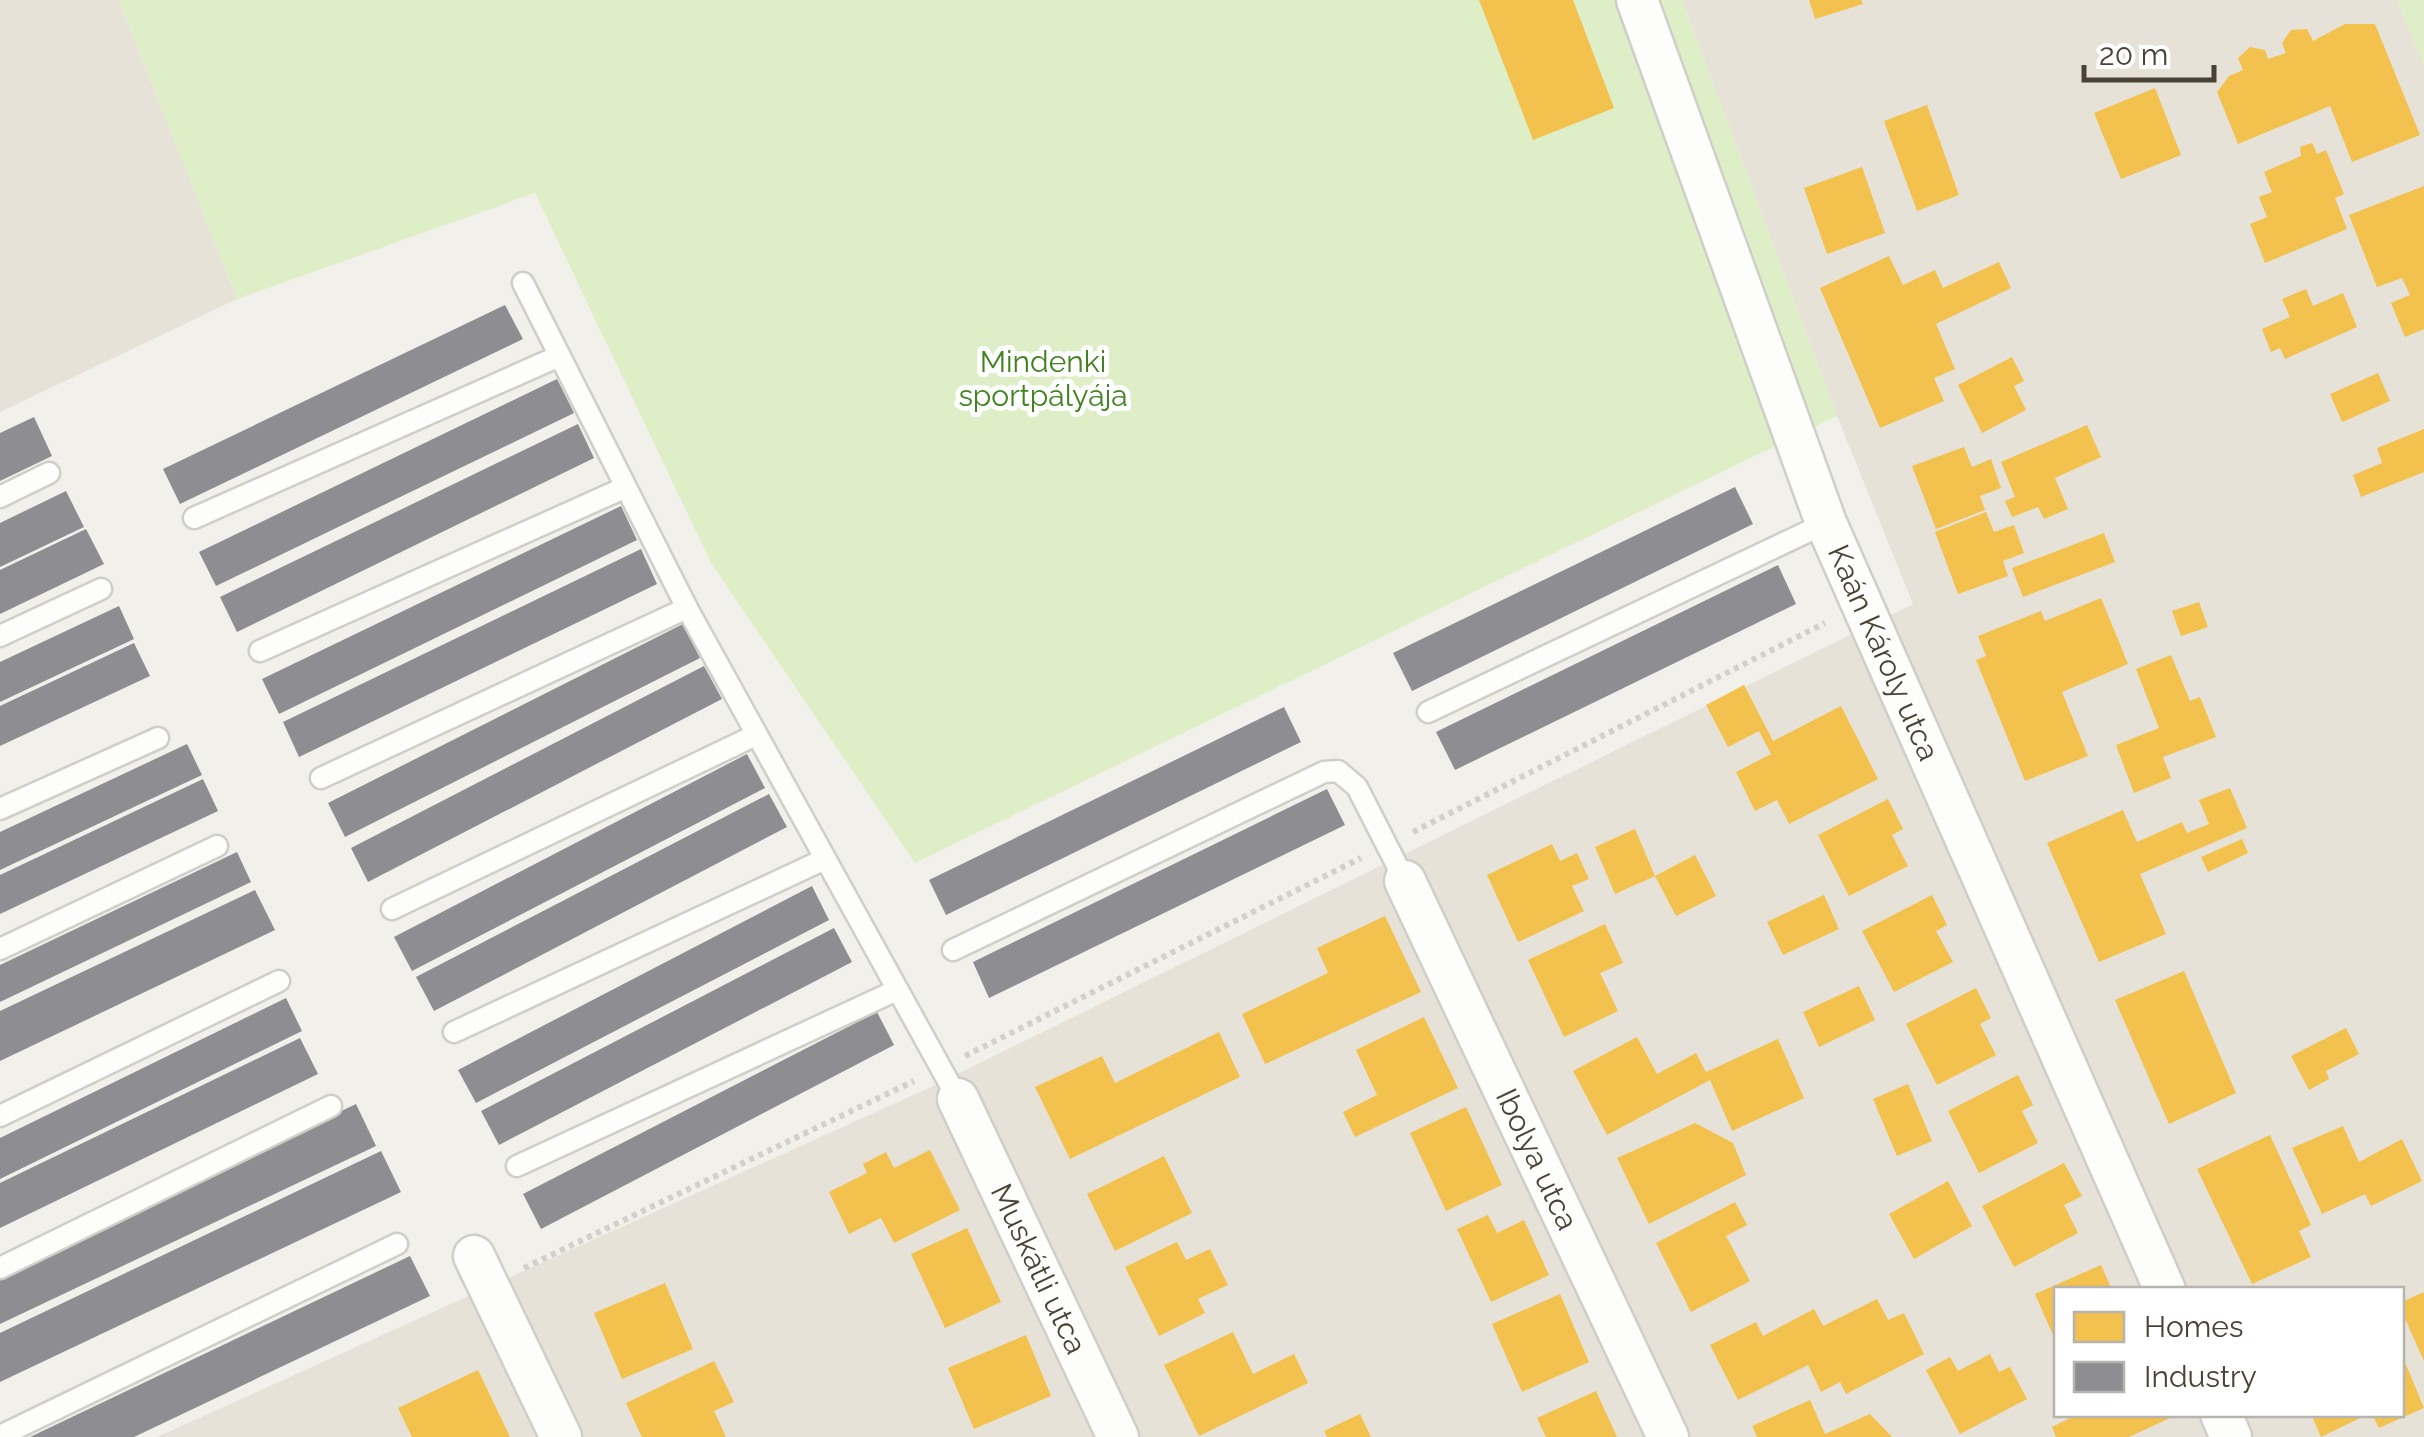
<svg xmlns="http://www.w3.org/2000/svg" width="2424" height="1437" font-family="Raleway,sans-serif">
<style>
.residential{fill:#e7e2d7;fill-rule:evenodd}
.green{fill:#deefc8}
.homes{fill:#f2c14e}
.industry{fill:#8d8d92}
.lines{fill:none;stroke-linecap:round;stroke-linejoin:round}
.service-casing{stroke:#d0cec8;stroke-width:25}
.minor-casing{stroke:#d0cec8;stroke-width:45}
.path{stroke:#d2d0ca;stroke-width:6;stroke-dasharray:5 5;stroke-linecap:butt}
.service{stroke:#fdfdfc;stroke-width:20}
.minor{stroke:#fdfdfc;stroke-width:40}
.labels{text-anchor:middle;stroke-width:10;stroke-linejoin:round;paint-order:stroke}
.park-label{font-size:30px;fill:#438221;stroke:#fff}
.street-label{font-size:30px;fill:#4a4235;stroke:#fff}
</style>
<rect width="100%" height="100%" fill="#f2f0ea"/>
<!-- residential -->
<g class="residential">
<polygon points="0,0 119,0 237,299 0,412"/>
<path d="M 1682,0 L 2397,0 L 2424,65 L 2424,1437 L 157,1437 L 931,1087 L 1913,604 L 1837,416 ZM 2056,1290 L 2402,1290 L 2402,1414 L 2056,1414 Z"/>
</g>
<!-- green -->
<g class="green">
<polygon points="119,0 1682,0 1837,416 915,863 711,563 535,193 237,299"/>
<polygon points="2397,0 2424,0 2424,65"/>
</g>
<!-- homes -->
<g class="homes">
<polygon points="1479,0 1573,0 1614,108 1533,140"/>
<polygon points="1809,0 1861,0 1863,4 1815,19"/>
<polygon points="2345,24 2375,24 2420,135 2352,162 2330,106 2238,144 2217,92 2229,76 2243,70 2238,58 2250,47 2265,50 2268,59 2286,53 2282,43 2291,30 2307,29 2313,41"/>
<polygon points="2155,88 2181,155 2121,179 2094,113"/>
<polygon points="1927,105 1959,195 1917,211 1884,121"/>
<polygon points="2312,143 2317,154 2326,150 2344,194 2335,198 2347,229 2265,263 2250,224 2267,217 2259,197 2272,192 2264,172 2301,156 2300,147"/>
<polygon points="1862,167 1885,233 1827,254 1804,188"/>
<polygon points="2424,186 2424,329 2405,337 2391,303 2410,295 2402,278 2377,287 2349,215"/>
<polygon points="1889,256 1903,285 1935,270 1943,288 1999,262 2011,288 1936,324 1955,369 1934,378 1944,401 1880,428 1820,288"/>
<polygon points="2306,289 2313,306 2343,293 2357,327 2285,359 2280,348 2271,352 2262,329 2290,317 2282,299"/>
<polygon points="2012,357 2024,381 2014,386 2026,410 1982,433 1958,385"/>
<polygon points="2378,373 2390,401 2342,422 2330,394"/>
<polygon points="2087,425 2101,457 2055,478 2068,509 2044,519 2038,507 2012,517 2005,501 2015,497 2001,462"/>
<polygon points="2424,429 2424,472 2361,497 2353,475 2382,463 2377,448"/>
<polygon points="1964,447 1972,467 1991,459 2001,488 1980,496 1985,510 1936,529 1912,466"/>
<polygon points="1986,512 1994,532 2014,525 2024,553 2003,561 2008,576 1958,594 1935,532"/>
<polygon points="2104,533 2115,562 2023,597 2012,568"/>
<polygon points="2101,598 2128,664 2062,692 2088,756 2025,781 1976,660 1986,656 1978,636 2041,611 2045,621"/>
<polygon points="2199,602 2208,627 2181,636 2172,611"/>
<polygon points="2171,655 2190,701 2200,697 2216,737 2163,757 2171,778 2134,793 2116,745 2159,728 2136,669"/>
<polygon points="1744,685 1773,741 1841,706 1878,779 1789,824 1777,800 1755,811 1736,772 1771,754 1759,731 1728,747 1706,705"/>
<polygon points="2230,788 2247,828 2140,874 2166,934 2099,962 2047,843 2123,810 2137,842 2182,822 2187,833 2209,824 2199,800"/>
<polygon points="1888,799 1903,829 1892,835 1908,866 1849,896 1818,835"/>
<polygon points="1635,829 1655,876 1615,894 1595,847"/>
<polygon points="2242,839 2248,853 2208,872 2201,857"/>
<polygon points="1552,844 1560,861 1577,853 1589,879 1572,886 1584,911 1518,942 1487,875"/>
<polygon points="1695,855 1716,896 1676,916 1655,876"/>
<polygon points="1824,895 1839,929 1783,955 1767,922"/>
<polygon points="1932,895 1947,925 1936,931 1953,962 1894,992 1862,931"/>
<polygon points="1385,916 1421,992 1265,1064 1242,1014 1328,973 1317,948"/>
<polygon points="1605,924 1623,963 1600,973 1618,1011 1564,1037 1528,960"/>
<polygon points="2184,971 2236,1093 2169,1124 2115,1000"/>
<polygon points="1859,986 1875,1020 1819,1047 1803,1012"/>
<polygon points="1976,988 1991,1018 1980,1024 1996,1055 1937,1085 1906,1024"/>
<polygon points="1424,1017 1458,1088 1355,1137 1343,1112 1377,1095 1356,1050"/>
<polygon points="2346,1028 2359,1054 2326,1071 2329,1079 2309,1090 2291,1056"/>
<polygon points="1219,1032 1240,1077 1070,1159 1035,1087 1102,1056 1115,1083"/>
<polygon points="1637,1037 1657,1074 1696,1053 1706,1072 1778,1039 1804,1098 1732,1131 1710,1080 1607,1135 1573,1071"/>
<polygon points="2018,1075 2033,1105 2022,1111 2038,1143 1979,1173 1948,1111"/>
<polygon points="1908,1084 1932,1141 1897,1156 1873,1099"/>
<polygon points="1466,1107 1502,1185 1446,1211 1410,1133"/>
<polygon points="1695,1123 1733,1143 1746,1175 1649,1224 1617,1158"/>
<polygon points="2343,1126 2359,1162 2402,1139 2422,1181 2371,1206 2365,1194 2322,1214 2292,1148"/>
<polygon points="2270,1135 2311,1225 2299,1231 2311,1257 2252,1284 2197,1169"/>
<polygon points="930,1150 960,1210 894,1243 881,1218 849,1234 829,1192 867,1173 863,1164 886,1152 894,1168"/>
<polygon points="1164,1156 1192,1213 1115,1251 1087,1194"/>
<polygon points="2064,1163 2082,1196 2064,1205 2078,1233 2014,1267 1982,1206"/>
<polygon points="1948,1181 1972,1226 1914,1259 1889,1214"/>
<polygon points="1735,1202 1747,1225 1726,1236 1750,1281 1691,1312 1656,1243"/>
<polygon points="1488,1215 1497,1233 1524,1220 1549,1275 1491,1302 1457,1229"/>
<polygon points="967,1228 1001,1302 945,1328 911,1254"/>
<polygon points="1177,1242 1186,1260 1210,1249 1228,1285 1198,1299 1205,1313 1159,1336 1125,1267"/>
<polygon points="2101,1265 2112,1290 2056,1290 2056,1342 2035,1294"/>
<polygon points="665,1283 693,1349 622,1379 594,1313"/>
<polygon points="2424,1292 2424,1361 2402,1312 2402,1302"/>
<polygon points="1560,1294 1589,1362 1522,1392 1492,1324"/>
<polygon points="1877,1299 1888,1320 1904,1313 1924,1354 1846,1394 1840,1382 1821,1392 1808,1365 1738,1400 1710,1345 1756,1322 1763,1336 1814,1309 1823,1326"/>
<polygon points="1233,1332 1253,1374 1294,1354 1308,1383 1199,1436 1164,1365"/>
<polygon points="1026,1335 1051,1396 974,1429 948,1368"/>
<polygon points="1990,1354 1999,1372 2010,1367 2027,1399 1960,1434 1926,1370 1950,1357 1958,1371"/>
<polygon points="2402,1355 2424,1408 2379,1428 2372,1414 2402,1414"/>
<polygon points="714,1361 734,1402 714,1411 726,1437 642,1437 626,1403"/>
<polygon points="478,1370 510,1437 412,1437 398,1408"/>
<polygon points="1596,1391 1617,1437 1546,1437 1537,1418"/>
<polygon points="1810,1400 1825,1434 1870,1414 1892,1437 1757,1437 1752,1426"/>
<polygon points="1360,1414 1371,1437 1327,1437 1324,1431"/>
<polygon points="2078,1414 2169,1414 2170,1418 2129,1437 2056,1437 2052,1427"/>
<polygon points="2311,1414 2368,1414 2321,1437"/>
</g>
<!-- industry -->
<g class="industry">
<polygon points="505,305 523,339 180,504 163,469"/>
<polygon points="557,379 574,413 216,586 199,552"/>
<polygon points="34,417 52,456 0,481 0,433"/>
<polygon points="578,424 594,458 237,632 220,597"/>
<polygon points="1735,487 1753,524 1412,691 1393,653"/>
<polygon points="66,491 84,527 0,567 0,523"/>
<polygon points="621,506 637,540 279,714 262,679"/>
<polygon points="86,529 104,564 0,614 0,570"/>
<polygon points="641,549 657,584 299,757 283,722"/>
<polygon points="1778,565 1796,604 1455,770 1436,732"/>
<polygon points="119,606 134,639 0,702 0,662"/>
<polygon points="683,624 700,658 345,837 328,803"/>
<polygon points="134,643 150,676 0,746 0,706"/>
<polygon points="704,666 722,699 368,882 351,848"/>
<polygon points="1284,707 1301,742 946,915 929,880"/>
<polygon points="187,744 202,775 0,870 0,832"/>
<polygon points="747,754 765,788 412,971 394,937"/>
<polygon points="203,779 218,811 0,914 0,875"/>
<polygon points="1327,789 1345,825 989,998 973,962"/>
<polygon points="769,794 787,827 434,1011 416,977"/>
<polygon points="237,852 251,882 0,1002 0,965"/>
<polygon points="812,886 829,920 476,1103 458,1070"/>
<polygon points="255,890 275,930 0,1061 0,1011"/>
<polygon points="834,928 852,962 499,1145 481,1111"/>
<polygon points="286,998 302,1031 0,1179 0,1138"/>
<polygon points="877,1012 894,1045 541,1229 523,1194"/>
<polygon points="300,1038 318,1074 0,1228 0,1183"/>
<polygon points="356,1104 376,1146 0,1324 0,1274"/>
<polygon points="381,1151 401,1192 0,1382 0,1333"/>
<polygon points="410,1256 430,1296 134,1437 30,1437"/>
</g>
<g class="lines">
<!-- service casing -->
<g class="service-casing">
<g id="service">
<polyline points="523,283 687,608 958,1099"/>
<polyline points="0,497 49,473"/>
<polyline points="194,518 557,357"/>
<polyline points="0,636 101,589"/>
<polyline points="260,651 624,488"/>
<polyline points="1428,712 1826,523"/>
<polyline points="321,778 687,608"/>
<polyline points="0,809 158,738"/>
<polyline points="392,909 756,735"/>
<polyline points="0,949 217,846"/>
<polyline points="953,950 1324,772 1338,771 1357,787 1405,881"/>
<polyline points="454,1032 823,860"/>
<polyline points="0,1116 279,981"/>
<polyline points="517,1166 895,991"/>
<polyline points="0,1268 331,1106"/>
<polyline points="0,1436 397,1244"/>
</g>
</g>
<!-- minor casing -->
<g class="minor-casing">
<g id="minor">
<path id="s1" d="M 1637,0 L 1826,523 L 2165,1290"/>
<path id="s2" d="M 1405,881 L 1668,1437"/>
<path id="s3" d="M 958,1099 L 1118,1437"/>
<polyline points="474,1256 561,1437"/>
<polyline points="2221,1414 2231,1437"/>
</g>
</g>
<!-- path -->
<g class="path">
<polyline points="1413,832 1825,623"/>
<polyline points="965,1056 1361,858"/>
<polyline points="524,1268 914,1081"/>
</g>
<!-- service -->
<use href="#service" class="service"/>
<!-- minor -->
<use href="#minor" class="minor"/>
</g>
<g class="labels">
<!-- park labels -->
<g class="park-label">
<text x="1043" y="372">Mindenki<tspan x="1043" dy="34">sportpályája</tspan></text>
</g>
<!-- street labels -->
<g class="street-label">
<text dy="10" stroke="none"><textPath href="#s1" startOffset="698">Kaán Károly utca</textPath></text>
<text dy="10" stroke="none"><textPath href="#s2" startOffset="308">Ibolya utca</textPath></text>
<text dy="10" stroke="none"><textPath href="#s3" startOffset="188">Muskátli utca</textPath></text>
</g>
</g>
<!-- legend -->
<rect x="2054" y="1287" width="350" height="130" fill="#ffffff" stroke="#b7b3ae" stroke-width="2.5"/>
<rect x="2074" y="1312" width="50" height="30" fill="#f2c14e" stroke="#b7b3ae" stroke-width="2.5"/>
<text x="2144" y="1337" font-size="30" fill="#4a4235">Homes</text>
<rect x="2074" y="1362" width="50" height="30" fill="#8d8d92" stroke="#b7b3ae" stroke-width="2.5"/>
<text x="2144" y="1387" font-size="30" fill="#4a4235">Industry</text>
<!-- scale -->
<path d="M2084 65v15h130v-15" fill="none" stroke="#4a4235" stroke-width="5"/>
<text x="2099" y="65" font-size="30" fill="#4a4235" stroke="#ffffff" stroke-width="8" paint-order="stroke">20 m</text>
</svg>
